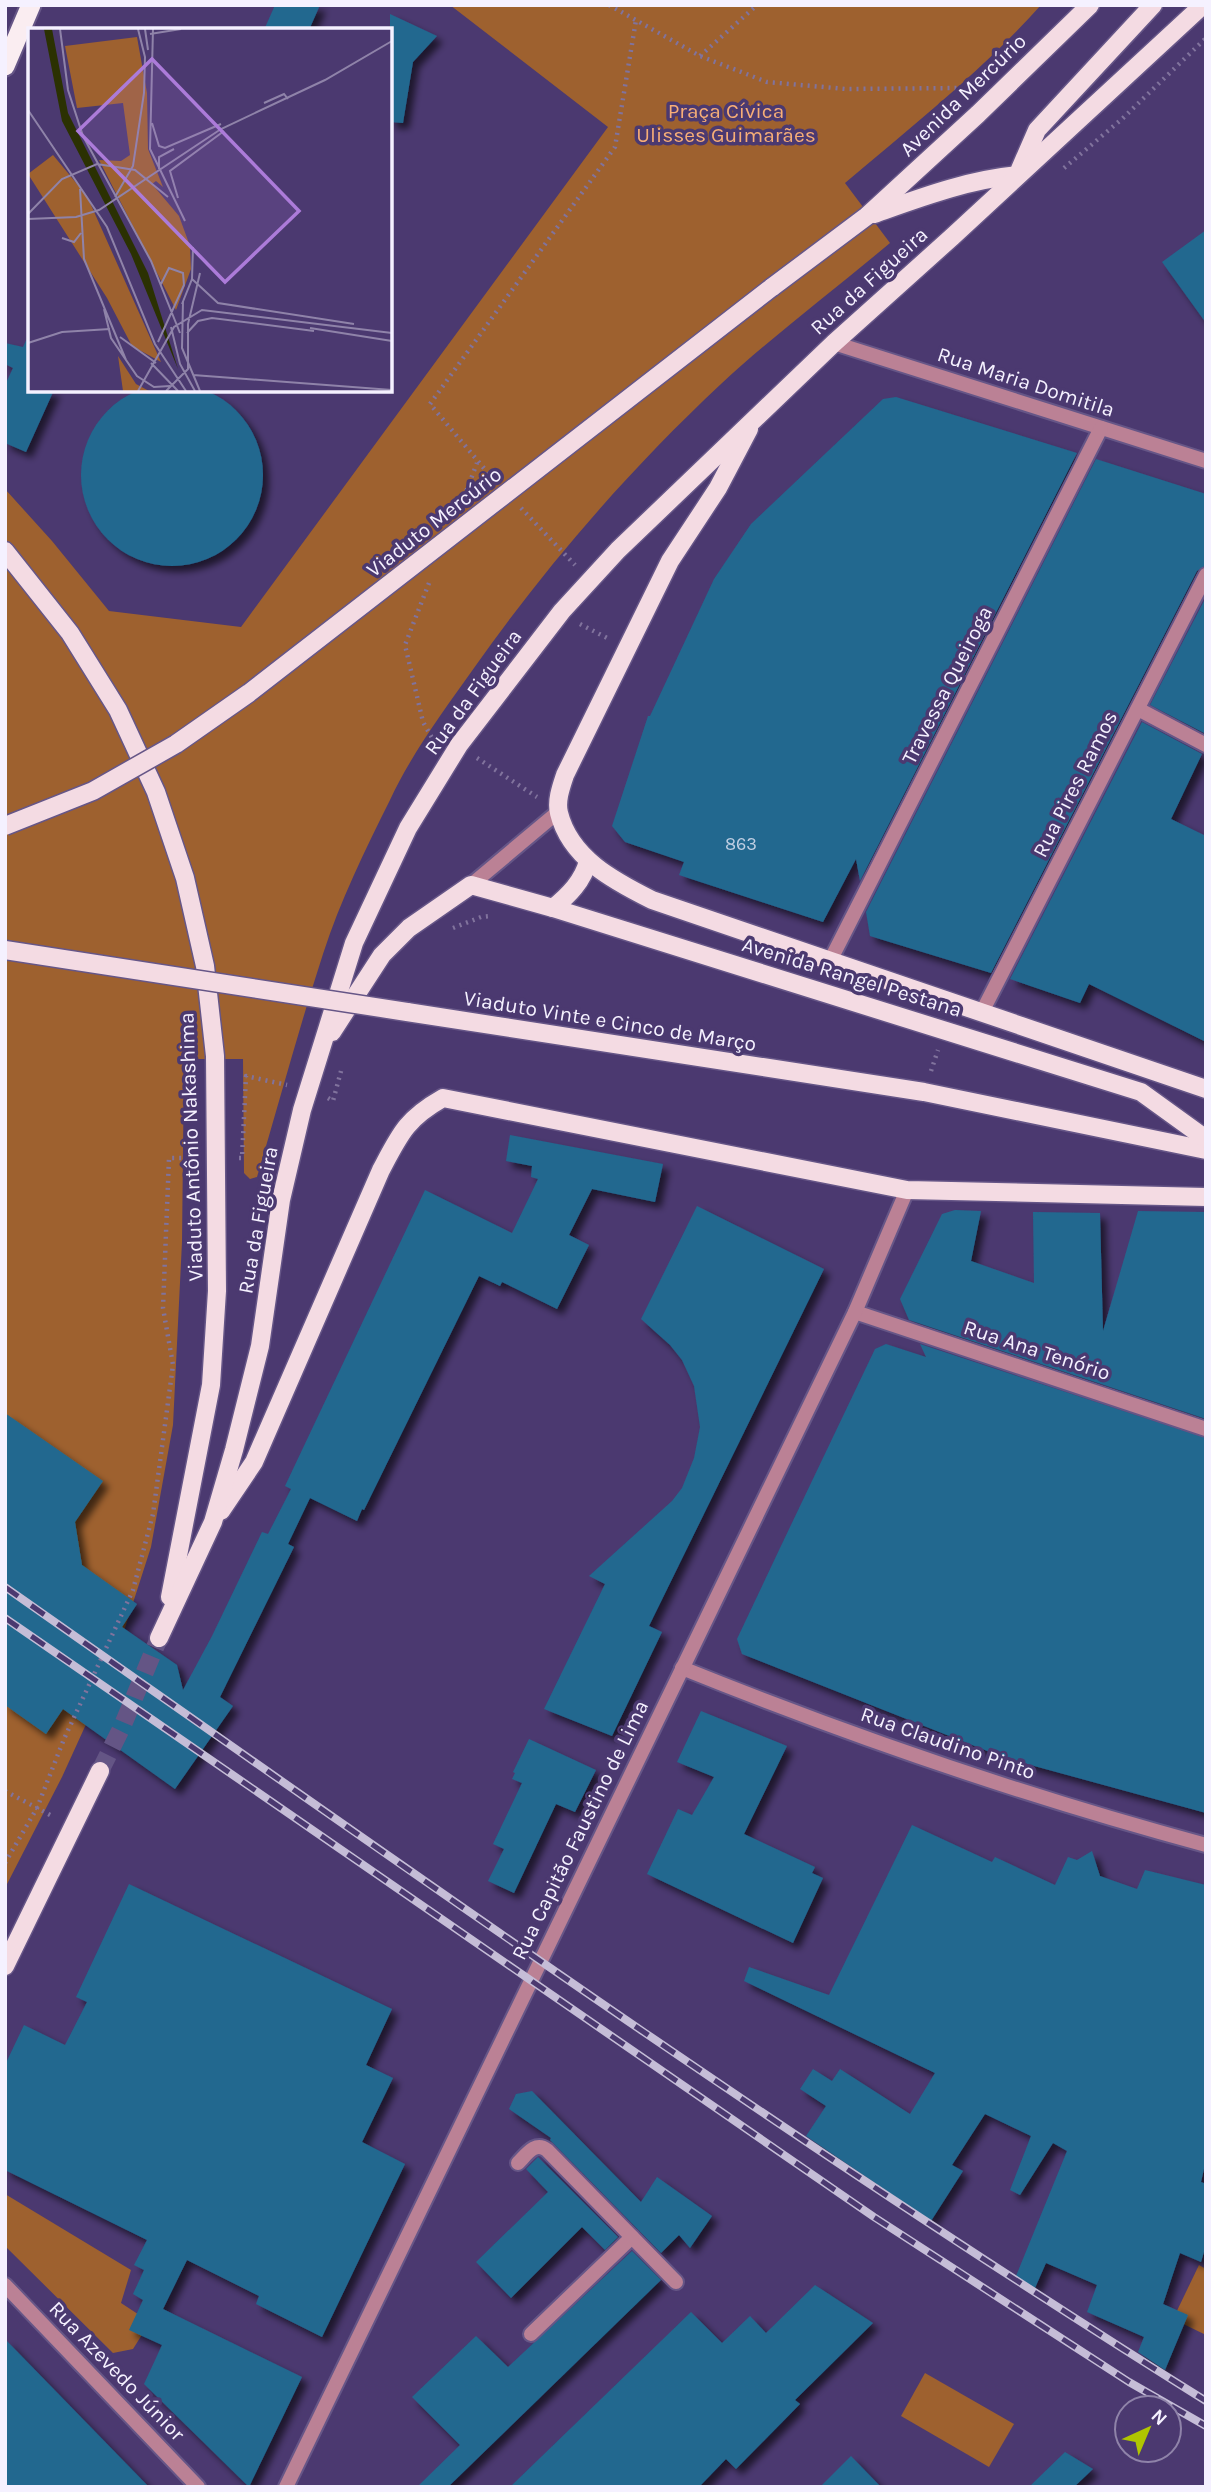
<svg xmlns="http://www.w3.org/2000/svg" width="1211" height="2492" font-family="Karla,sans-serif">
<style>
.green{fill:#9e612f}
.building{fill:#21688f;filter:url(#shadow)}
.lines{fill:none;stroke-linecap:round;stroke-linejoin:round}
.primary-tunnel{stroke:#645585;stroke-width:18;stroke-dasharray:18 9;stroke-linecap:butt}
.service-casing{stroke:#665687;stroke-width:18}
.minor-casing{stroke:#665687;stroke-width:18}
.tertiary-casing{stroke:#665687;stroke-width:18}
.primary-casing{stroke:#665687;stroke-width:21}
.trunk-casing{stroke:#665687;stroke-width:23}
.path{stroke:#81739d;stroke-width:4.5;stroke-dasharray:2 5;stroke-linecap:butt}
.service{stroke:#bb8195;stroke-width:14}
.minor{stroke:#bb8195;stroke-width:14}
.tertiary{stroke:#bb8195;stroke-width:14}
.primary{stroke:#f4dbe3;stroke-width:18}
.trunk{stroke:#faedf1;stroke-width:19}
.rail-casing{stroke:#c5bdd7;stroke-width:8}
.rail{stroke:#4b3970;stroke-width:5;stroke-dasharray:16;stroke-linecap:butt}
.primary-bridge-casing{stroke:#665687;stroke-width:21;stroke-linecap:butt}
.primary-bridge{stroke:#f4dbe3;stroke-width:18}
.labels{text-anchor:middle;stroke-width:7;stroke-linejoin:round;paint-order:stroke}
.number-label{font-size:18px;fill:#c0cfe3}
.street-label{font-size:21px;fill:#f5f1ff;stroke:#4b3970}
.park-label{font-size:21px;fill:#f7ae77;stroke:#4b3970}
.inset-road{fill:none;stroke:#8f83a9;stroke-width:2}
.view{fill:#ac7bd9;fill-opacity:0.15;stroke:#ac7bd9;stroke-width:3.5}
.inset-edge{fill:none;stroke:#f5f1ff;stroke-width:3.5}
</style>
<defs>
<filter id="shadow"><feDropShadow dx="6" dy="6" stdDeviation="3.5" flood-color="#0009"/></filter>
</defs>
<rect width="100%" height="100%" fill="#4b3970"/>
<!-- green -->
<g class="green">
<path d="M 450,5 L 1041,5 C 982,71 912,126 845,183 L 890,243 C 834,290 774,335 721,384 C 629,470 546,566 474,668 C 444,710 412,753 390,800 C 365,850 340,901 323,954 C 299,1028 279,1103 257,1177 L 250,1179 L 244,1173 L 243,1059 L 184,1059 L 182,1242 L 173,1425 L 151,1547 L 113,1665 L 62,1777 L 5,1888 L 5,489 L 52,541 L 109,611 L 241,627 L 608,127 Z"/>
<polygon points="5,2194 131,2270 121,2303 150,2322 133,2349 113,2353 5,2246"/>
<polygon points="1199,2265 1206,2269 1206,2335 1173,2319"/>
<polygon points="925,2373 1014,2424 989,2467 901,2416"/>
</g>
<!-- building -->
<g class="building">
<polygon points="275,5 320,5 309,30 264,30"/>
<polygon points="390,14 437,36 413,62 403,123 390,122"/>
<polygon points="1206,230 1206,323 1162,262"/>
<polygon points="30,332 30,390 54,390 26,452 5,443 5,385 13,368 5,364 5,343 23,347"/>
<circle cx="172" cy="475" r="91"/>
<polygon points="896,397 1077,453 860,881 856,859 823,922 679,875 684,862 625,842 612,826 648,716 650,716 714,579 751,524 883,399"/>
<polygon points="1096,459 1206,494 1206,565 1197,571 991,973 870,936 866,912"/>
<polygon points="1206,597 1206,734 1150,705"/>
<polygon points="1142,722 1202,754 1171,819 1206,836 1206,1042 1089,984 1080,1003 1010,979"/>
<polygon points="510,1135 663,1164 655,1202 592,1189 569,1235 589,1245 557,1309 502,1282 500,1286 479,1276 364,1510 362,1509 357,1521 310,1498 288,1544 294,1547 220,1697 233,1706 175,1789 63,1709 46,1734 5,1705 5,1413 103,1481 75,1522 82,1565 137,1604 122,1627 177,1665 183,1690 212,1636 262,1532 268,1534 291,1489 285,1486 425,1190 512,1233 538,1179 531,1177 532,1166 506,1161"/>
<polygon points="697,1206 824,1269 649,1626 662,1632 612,1736 544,1709 605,1584 589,1576 672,1501 682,1488 694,1458 700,1427 694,1386 682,1360 670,1345 641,1319"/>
<polygon points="955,1210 981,1211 971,1261 1034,1283 1033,1212 1100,1213 1103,1331 1138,1211 1206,1212 1206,1419 909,1320 900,1299 942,1214"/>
<polygon points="886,1344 926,1357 920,1344 1206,1438 1206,1813 1005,1758 742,1654 737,1639 780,1548 875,1349"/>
<polygon points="701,1711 787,1746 744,1834 815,1867 812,1873 823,1878 793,1943 647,1874 678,1809 692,1815 714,1777 677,1762"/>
<polygon points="529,1739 596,1770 575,1812 556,1804 514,1893 488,1881 504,1849 493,1844 522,1783 512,1779 515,1773 513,1772"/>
<polygon points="912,1825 992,1862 995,1857 1055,1885 1068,1857 1077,1860 1092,1851 1100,1876 1137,1889 1145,1870 1206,1885 1206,2160 1201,2182 1206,2184 1206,2245 1201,2262 1180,2253 1163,2304 1188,2315 1165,2370 1138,2352 1144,2337 1087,2312 1097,2285 1046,2263 1035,2288 1016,2276 1067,2151 1053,2143 1020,2195 1010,2190 1031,2136 985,2114 952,2165 963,2171 931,2221 806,2136 826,2106 800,2089 813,2069 832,2081 840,2069 910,2114 935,2073 744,1981 749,1967 829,1995"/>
<polygon points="129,1884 392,2009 366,2065 393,2078 362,2142 405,2164 322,2337 256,2304 259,2296 187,2260 163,2309 302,2377 249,2487 144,2384 162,2345 129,2330 143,2300 133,2294 144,2270 134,2265 147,2240 5,2170 5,2065 24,2025 65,2045 87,2002 76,1997"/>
<polygon points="532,2091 641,2202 657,2177 712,2216 690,2248 679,2235 661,2253 550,2140 551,2138 509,2109 516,2094"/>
<polygon points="538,2157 618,2237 605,2250 582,2227 511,2298 476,2262 548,2192 526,2169"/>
<polygon points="632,2251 661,2280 448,2487 417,2487 460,2445 412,2397 476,2336 508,2367"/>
<polygon points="815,2285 873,2323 795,2400 800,2404 736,2469 726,2459 699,2487 510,2487 691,2312 722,2343 750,2316 766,2333"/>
<polygon points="5,2339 42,2377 149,2487 5,2487"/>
<polygon points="1065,2452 1093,2469 1074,2487 1029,2487"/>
<polygon points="851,2456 881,2487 820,2487"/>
</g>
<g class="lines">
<!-- primary-tunnel -->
<polyline class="primary-tunnel" points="100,1771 122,1727 159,1638"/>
<!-- service casing -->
<g class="service-casing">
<g id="service">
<polyline points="471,885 558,812"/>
<path d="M 518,2163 C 527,2154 535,2141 547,2150 L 676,2282"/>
<polyline points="531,2334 632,2237"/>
</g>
</g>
<!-- minor casing -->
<g class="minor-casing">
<g id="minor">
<polyline points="834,343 1206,461"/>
<polyline points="1138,709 1206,745"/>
<polyline points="830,961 1101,428"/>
<polyline points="982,1012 1206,575"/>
<polyline points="855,1312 1206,1429"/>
<path d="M 682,1668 C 853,1737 1028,1797 1206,1845"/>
<polyline points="286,2487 855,1312 907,1190"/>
</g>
</g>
<!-- tertiary casing -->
<g class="tertiary-casing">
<polyline id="tertiary" points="5,2285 198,2487"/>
</g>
<!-- primary casing -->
<g class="primary-casing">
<g id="primary">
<polyline points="1020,169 1037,130 1153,5"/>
<path d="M 874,214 C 922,197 967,180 1018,175"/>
<polyline points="771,288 867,216 978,114 1090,5"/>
<path d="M 749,429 L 718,488 L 670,561 L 565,775 C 561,787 556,801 559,813 C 570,858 614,881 652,900 L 1206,1089"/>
<polyline points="5,551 70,633 118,710 156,792 185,878 205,966 215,1056 217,1291 211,1385 170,1597"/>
<path d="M 553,908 C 569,895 583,881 588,861"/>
<polyline points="407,1012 924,1092 1206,1150"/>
<polyline points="332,1032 382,955 409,928 471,885 553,908 1141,1092 1206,1139"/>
<path d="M 221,1511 L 254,1462 L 381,1170 C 400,1134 406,1119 443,1098 L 907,1190 L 1206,1197"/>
<polyline points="159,1638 213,1522 234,1450 260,1346 281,1200 302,1110 354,943 408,828 459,745 562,611 618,550 834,343 952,237 1203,5"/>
<polyline points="5,1966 100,1771"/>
</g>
</g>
<!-- trunk casing -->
<g class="trunk-casing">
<polyline id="trunk" points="5,66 31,5"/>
</g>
<!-- path -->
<g class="path">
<polyline points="609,5 700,56 767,82 846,89 957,88 964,97"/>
<polyline points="700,56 757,5"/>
<polyline points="1064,168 1122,119 1206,38"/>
<polyline points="493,479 430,404 615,147 636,20"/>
<polyline points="464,497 477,463"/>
<polyline points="521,508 575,565"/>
<polyline points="429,583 405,645 423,722 435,743"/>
<polyline points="580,624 609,639"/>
<polyline points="477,758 537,797"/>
<polyline points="453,928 481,917 491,916"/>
<polyline points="931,1071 938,1050"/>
<polyline points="328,1098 333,1101 341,1071"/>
<polyline points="239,1158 242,1158 246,1076 287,1085"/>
<polyline points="5,1791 54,1817"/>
<polyline points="5,1863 37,1808 64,1739 133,1590 153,1514 173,1365 163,1308 169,1158 195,1158"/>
</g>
<!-- service -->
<use href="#service" class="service"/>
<!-- minor -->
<use href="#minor" class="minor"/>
<!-- tertiary -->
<use href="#tertiary" class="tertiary"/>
<!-- primary -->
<use href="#primary" class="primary"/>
<!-- trunk -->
<use href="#trunk" class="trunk"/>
<!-- rail casing -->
<g class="rail-casing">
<g id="rail">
<path d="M 5,1587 C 401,1865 796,2145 1206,2401"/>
<polyline points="5,1618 874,2217 1129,2382 1206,2426"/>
</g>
</g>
<!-- rail -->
<use href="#rail" class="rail"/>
<!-- primary-bridge casing -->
<g class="primary-bridge-casing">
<g id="primary-bridge">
<polyline points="5,826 93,791 176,744 249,693 771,288"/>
<polyline points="5,950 407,1012"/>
</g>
</g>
<!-- primary-bridge -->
<use href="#primary-bridge" class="primary-bridge"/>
</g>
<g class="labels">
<!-- number labels -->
<g class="number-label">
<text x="741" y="850">863</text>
</g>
<!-- street labels -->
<g class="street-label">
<text transform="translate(963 95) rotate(-44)" y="7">Avenida Mercúrio</text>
<text transform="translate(869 281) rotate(-42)" y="7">Rua da Figueira</text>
<text transform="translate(1026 382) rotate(18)" y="7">Rua Maria Domitila</text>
<text transform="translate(434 522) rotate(-38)" y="7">Viaduto Mercúrio</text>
<text transform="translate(947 685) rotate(-63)" y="7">Travessa Queiroga</text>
<text transform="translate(473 692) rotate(-54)" y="7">Rua da Figueira</text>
<text transform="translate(1075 784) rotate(-63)" y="7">Rua Pires Ramos</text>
<text transform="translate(852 977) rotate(17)" y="7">Avenida Rangel Pestana</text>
<text transform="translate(610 1021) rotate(9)" y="7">Viaduto Vinte e Cinco de Março</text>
<text transform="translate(191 1147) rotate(-92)" y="7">Viaduto Antônio Nakashima</text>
<text transform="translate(258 1220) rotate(-80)" y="7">Rua da Figueira</text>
<text transform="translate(1037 1350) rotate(18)" y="7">Rua Ana Tenório</text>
<text transform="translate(948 1743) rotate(19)" y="7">Rua Claudino Pinto</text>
<text transform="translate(580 1830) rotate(-64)" y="7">Rua Capitão Faustino de Lima</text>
<text transform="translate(117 2371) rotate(46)" y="7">Rua Azevedo Júnior</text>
</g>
<!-- park labels -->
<g class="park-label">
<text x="726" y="118">Praça Cívica<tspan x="726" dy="24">Ulisses Guimarães</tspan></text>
</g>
</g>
<!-- overview -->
<g transform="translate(28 28)">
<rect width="364" height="364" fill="#4b3970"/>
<path d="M 109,9 L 119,65 L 120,121 L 135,159 L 128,153 L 124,156 L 151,188 L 162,218 L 163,241 L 148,282 L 71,132 L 93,133 L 102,127 L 95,75 L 49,80 L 37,18 ZM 25,127 L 59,168 L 133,334 L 104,318 L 79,270 L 0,146 ZM 90,328 L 108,356 L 121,363 L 95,363 Z" fill="#9e612f"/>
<path d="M 16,1 L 24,1 L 40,85 L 120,245 L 150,341 L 103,226 L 34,93 Z" fill="#2b3102"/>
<path class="inset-road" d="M 32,1 L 40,62 L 55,108 L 123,233 L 152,305M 117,1 L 120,22M 125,1 L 122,121 L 157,193M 122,6 L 153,1M 236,75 L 256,66 L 260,71M 0,82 L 79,199 L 127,316 L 158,363M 124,95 L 131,118 L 137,120 L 193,96M 131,141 L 131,129 L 146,121M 52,161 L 56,231 L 98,332M 87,169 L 105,138 L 116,65 L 117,29 L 110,1M 150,170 L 142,143 L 196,103M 0,186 L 34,151 L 69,136 L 107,142 L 140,169M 0,191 L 48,189 L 71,182 L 193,101 L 297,52 L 364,13M 34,210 L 46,214 L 53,205M 164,251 L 190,275 L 326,296M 155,273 L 154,320 L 172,363M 154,276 L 164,251 L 165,219M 76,281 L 83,310 L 109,348 L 126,359 L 142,358M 143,299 L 152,336 L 167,363M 282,300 L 364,313M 159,305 L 170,293 L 184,290 L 286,303M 92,309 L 128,335M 130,314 L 156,257 L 155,245 L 141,240 L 133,256M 0,315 L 34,304 L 82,301M 123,335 L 150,363M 165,347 L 364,362M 110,363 L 146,299 L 174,282 L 364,305M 138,363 L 160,341 L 160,296 L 172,245"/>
<path class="view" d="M 124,31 L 271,183 L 197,254 L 50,103 Z"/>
<rect width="364" height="364" class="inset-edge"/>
</g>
<!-- border -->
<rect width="1211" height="2492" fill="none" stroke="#f5f1ff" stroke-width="14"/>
<!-- north arrow -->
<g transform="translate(1148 2429) rotate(44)"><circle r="33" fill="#4b3970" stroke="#8f83a9" stroke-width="2"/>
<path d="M0-5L12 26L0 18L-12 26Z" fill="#b0c501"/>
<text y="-10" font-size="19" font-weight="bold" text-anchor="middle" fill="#f5f1ff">N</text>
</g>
</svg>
